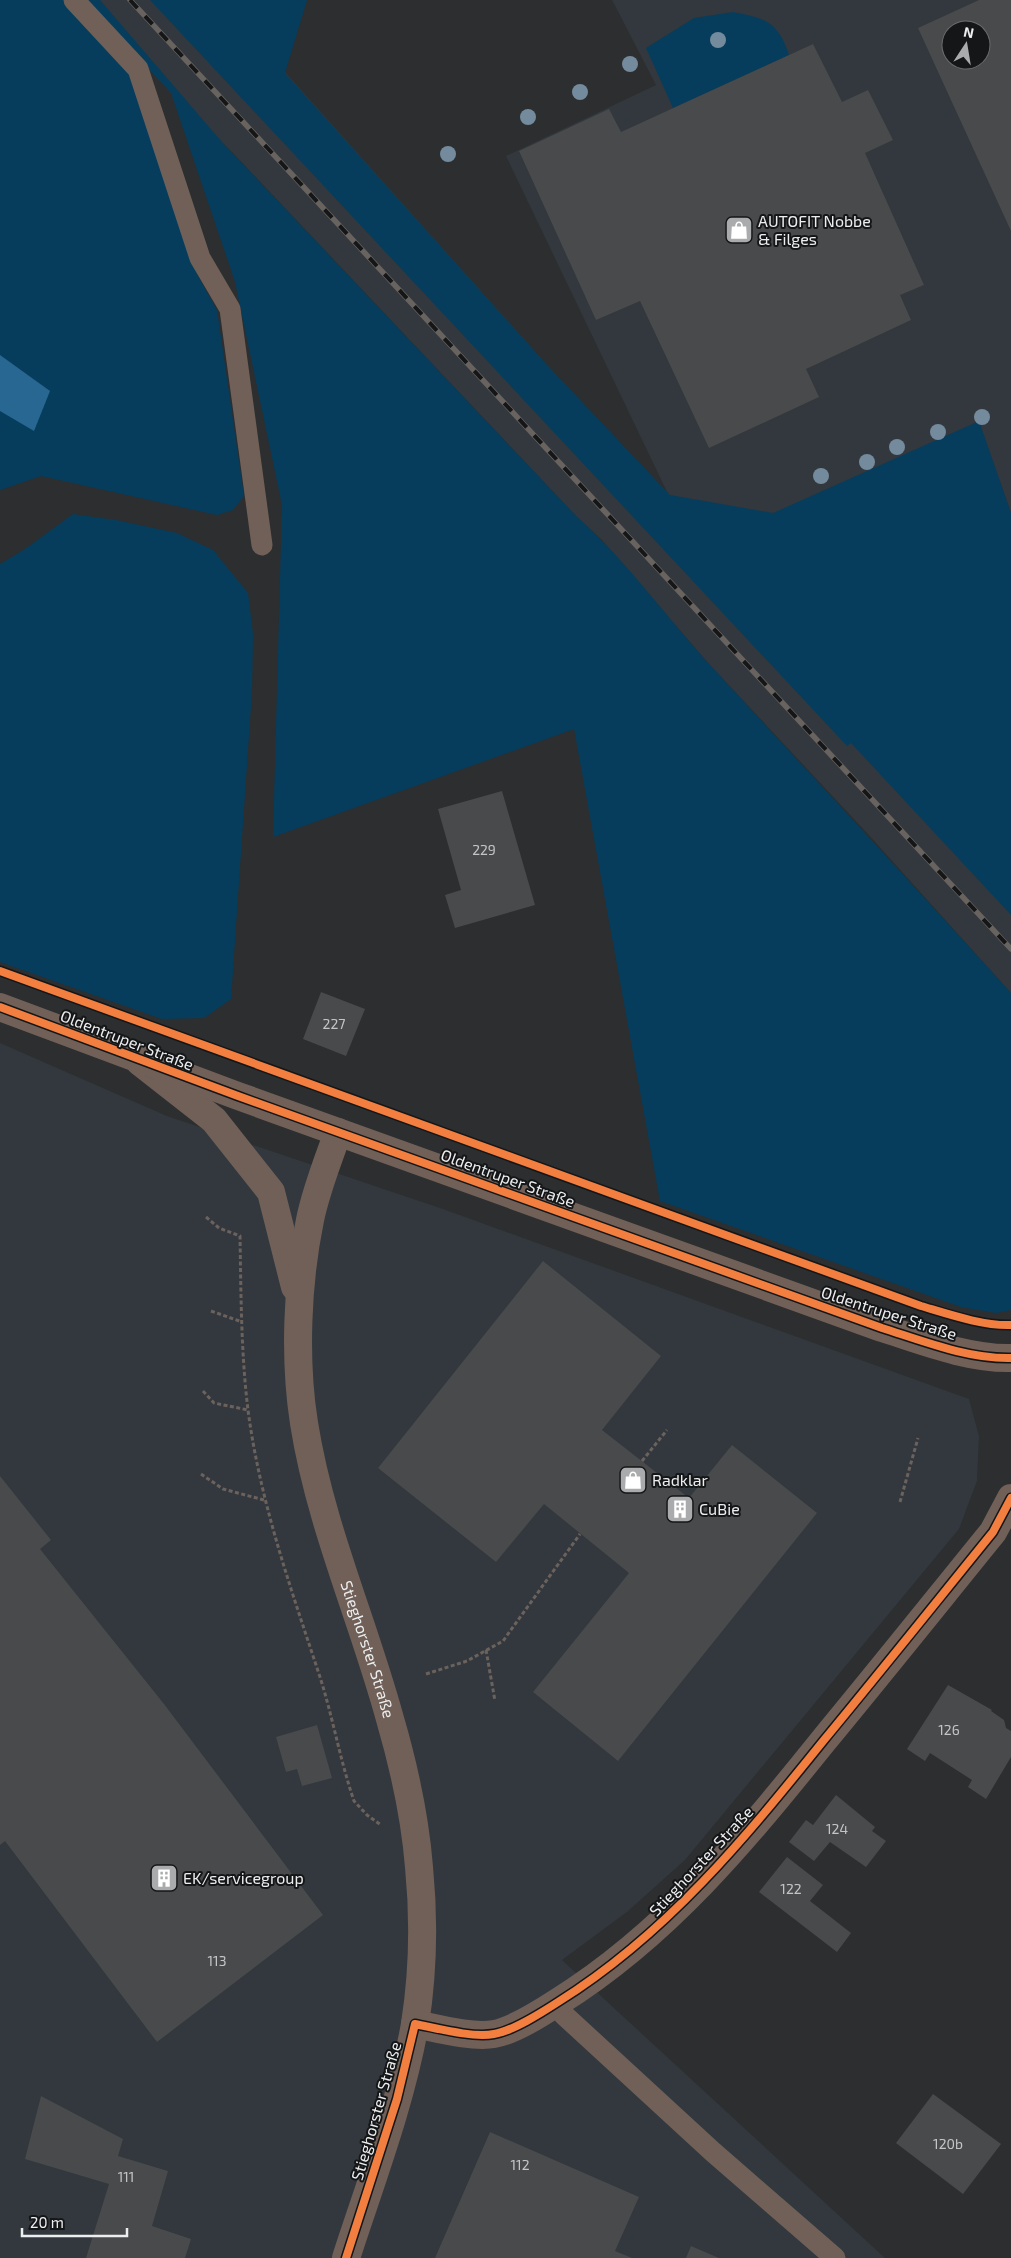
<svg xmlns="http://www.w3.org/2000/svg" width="1011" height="2258" font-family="'Exo 2',sans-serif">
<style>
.built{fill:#32383d;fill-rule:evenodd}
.green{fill:#073d5c}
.water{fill:#286791}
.building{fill:#494a4b;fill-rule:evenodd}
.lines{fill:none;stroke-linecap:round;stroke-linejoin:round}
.path{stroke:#6b625d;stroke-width:3;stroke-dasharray:4 2.5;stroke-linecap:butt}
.service{stroke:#706058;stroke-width:21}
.minor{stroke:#706058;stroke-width:28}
.tertiary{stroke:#706058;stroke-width:28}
.rail-casing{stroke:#68635f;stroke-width:5.5}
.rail{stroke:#151617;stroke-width:4;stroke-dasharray:11;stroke-linecap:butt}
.cycleway-casing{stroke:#151617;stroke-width:11}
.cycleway{stroke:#f27e40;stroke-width:8}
.tree{fill:#748b9d}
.labels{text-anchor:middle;stroke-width:4;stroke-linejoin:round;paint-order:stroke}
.number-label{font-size:14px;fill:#c4c5c7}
.poi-label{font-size:16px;fill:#edeef0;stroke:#151617;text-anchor:start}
.street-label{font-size:16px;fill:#edeef0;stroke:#151617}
</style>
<rect width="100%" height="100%" fill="#2c2e2f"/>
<!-- built -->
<g class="built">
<path d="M 85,0 L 169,0 L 285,72 L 548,366 L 668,494 L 506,156 L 656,85 L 612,0 L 1011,0 L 1011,513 L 979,422 L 1011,840 L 1011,993 L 867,833 L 709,664 L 602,540 L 577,517 L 232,152 L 171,93 ZM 951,30 L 981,30 L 981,60 L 951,60 Z"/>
<polygon points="0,1043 167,1116 443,1209 969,1399 979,1436 977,1481 959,1529 685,1860 627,1912 562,1960 885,2258 0,2258"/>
</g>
<!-- green -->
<g class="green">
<polygon points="0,0 69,0 134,77 198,276 217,310 244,496 233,510 217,515 41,476 0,490"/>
<path d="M 85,0 L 100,0 L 222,142 L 577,517 C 627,561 666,617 711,666 C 811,775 912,883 1011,993 L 1011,1310 L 996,1313 L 961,1307 L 660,1201 L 574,729 L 273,837 L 282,505 L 235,282 L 171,93 Z"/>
<polygon points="150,0 307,0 285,73 548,366 670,495 773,513 979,421 1011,513 1011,915 851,743 847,746"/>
<path d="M 733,12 C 764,18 778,21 789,55 L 673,108 L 646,48 L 694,18 Z"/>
<polygon points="73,514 116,520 177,533 213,550 248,593 253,634 252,691 231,999 204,1018 162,1019 0,962 0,564 25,549"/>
</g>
<!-- water -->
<polygon class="water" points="0,355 50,391 34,431 0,411"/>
<!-- building -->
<g class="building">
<path d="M 979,0 L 1011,0 L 1011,231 L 918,28 ZM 951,30 L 981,30 L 981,60 L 951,60 Z"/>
<polygon points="813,44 842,102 868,90 893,140 865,153 924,285 900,295 911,320 806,369 819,397 709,448 640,301 596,320 519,151 609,109 621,132"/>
<polygon points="502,791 535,905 455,928 445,895 461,890 438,809"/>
<polygon points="321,992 365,1009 346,1056 303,1039"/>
<polygon points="543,1261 661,1356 602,1430 689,1498 732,1445 817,1513 618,1761 533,1692 629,1573 544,1504 496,1562 378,1468"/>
<polygon points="0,1476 51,1540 40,1549 164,1704 323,1915 157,2042 5,1841 0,1845"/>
<polygon points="948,1685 992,1710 991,1711 1004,1720 1006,1728 1011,1731 1011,1757 986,1799 968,1787 972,1780 930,1753 925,1761 907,1749"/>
<polygon points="317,1725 332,1778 302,1786 297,1769 286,1772 276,1737"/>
<polygon points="836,1795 875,1827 872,1831 886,1841 866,1867 830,1842 814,1861 789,1842 806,1820 813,1825"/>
<polygon points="787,1857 823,1885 810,1901 851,1933 837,1952 759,1892"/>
<polygon points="933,2094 1001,2144 963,2194 896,2143"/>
<polygon points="41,2096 123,2139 118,2156 168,2171 152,2226 191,2239 185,2258 86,2258 109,2184 25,2159"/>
<polygon points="490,2132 639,2197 615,2251 632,2258 435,2258"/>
<polygon points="691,2246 719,2258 686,2258"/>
</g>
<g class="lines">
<!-- path -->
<g class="path">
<path d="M 206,1217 L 219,1228 L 240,1236 C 241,1294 241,1353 248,1410 C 260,1502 291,1589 320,1677 C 333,1718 340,1760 354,1801 L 367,1815 L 381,1825"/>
<polyline points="211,1311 242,1322"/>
<polyline points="203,1391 214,1403 248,1410"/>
<polyline points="642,1461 667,1430"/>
<polyline points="201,1474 223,1489 264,1500"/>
<polyline points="900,1502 918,1438"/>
<polyline points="486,1650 495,1701"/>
<polyline points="426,1674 467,1661 503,1641 580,1534"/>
</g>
<!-- service -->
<g class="service">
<polyline points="74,0 138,69 200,258 230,309 262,545"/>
<polyline points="558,2002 564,2015 713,2152 835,2258"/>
</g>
<!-- minor -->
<g class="minor">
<polyline points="140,1062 214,1120 271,1192 295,1287"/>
<path id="s1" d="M 338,1132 C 328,1161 316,1190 310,1220 C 297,1283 294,1360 304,1423 C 320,1525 363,1620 390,1719 C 404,1767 415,1817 419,1867 C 424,1918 423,1973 415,2024 C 401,2103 371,2181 346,2258"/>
<path d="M 415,2024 C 436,2028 472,2038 494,2034 C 513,2031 541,2013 558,2002 C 667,1934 745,1838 824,1740 C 881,1671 937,1601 993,1532 L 1011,1498"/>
</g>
<!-- tertiary -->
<path class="tertiary" d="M 0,1007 L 238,1096 L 882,1328 C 923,1341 968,1359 1011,1358"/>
<!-- rail casing -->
<g class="rail-casing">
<polyline id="rail" points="130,0 1011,949"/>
</g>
<!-- rail -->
<use href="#rail" class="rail"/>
<!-- cycleway casing -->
<g class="cycleway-casing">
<g id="cycleway">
<path d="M 0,971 L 921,1306 C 948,1314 983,1326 1011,1325"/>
<path d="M 0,1007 L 238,1096 L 882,1328 C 923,1341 968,1359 1011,1358"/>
<path d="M 346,2258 L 397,2099 L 415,2024 C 436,2028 472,2038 494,2034 C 513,2031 541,2013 558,2002 C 667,1934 745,1838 824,1740 C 881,1671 937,1601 993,1532 L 1011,1498"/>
</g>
</g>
<!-- cycleway -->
<use href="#cycleway" class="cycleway"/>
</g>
<!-- trees -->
<g class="tree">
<circle cx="718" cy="40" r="8"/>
<circle cx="630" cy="64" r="8"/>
<circle cx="580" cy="92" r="8"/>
<circle cx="528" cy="117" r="8"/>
<circle cx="448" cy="154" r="8"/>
<circle cx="982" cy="417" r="8"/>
<circle cx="938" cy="432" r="8"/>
<circle cx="897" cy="447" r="8"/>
<circle cx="867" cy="462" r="8"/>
<circle cx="821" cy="476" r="8"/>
</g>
<!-- icons -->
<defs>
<g id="shop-square" transform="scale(1.4375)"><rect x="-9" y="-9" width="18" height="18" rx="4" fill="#a9abac" stroke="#151617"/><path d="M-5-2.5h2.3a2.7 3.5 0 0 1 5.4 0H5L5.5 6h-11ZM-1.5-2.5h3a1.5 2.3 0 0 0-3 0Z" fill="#fff"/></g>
<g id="building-square" transform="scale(1.4375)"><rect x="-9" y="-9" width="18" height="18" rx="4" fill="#a9abac" stroke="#151617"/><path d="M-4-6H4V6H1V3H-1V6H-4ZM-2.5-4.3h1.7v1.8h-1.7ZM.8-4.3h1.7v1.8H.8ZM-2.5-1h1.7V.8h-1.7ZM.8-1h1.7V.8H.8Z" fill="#fff"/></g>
</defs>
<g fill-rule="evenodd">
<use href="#shop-square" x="739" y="230"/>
<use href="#shop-square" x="633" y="1480"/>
<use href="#building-square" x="680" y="1509"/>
<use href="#building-square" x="164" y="1878"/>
</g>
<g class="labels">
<!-- number labels -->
<g class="number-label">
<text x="484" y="855">229</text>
<text x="334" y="1029">227</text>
<text x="949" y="1735">126</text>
<text x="837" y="1834">124</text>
<text x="791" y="1894">122</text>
<text x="217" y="1966">113</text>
<text x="948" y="2149">120b</text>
<text x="520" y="2170">112</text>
<text x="126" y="2182">111</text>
</g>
<!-- poi labels -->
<g class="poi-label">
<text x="758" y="227">AUTOFIT Nobbe<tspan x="758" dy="18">&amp; Filges</tspan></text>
<text x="652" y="1486">Radklar</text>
<text x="699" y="1515">CuBie</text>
<text x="183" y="1884">EK/servicegroup</text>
</g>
<!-- street labels -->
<g class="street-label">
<text transform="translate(127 1040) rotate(21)" y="6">Oldentruper Straße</text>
<text transform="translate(508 1178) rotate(20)" y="6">Oldentruper Straße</text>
<text transform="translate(889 1313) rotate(18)" y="6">Oldentruper Straße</text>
<text dy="6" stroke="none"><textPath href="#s1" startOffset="532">Stieghorster Straße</textPath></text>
<text transform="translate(701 1861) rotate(-47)" y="6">Stieghorster Straße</text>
<text transform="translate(376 2111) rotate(-74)" y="6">Stieghorster Straße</text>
</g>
</g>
<!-- north arrow -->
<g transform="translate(966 45) rotate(12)"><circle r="24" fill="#151617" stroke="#6b6c6e"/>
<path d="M0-4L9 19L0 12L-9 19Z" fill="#a9abac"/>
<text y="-8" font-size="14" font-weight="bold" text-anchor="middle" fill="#edeef0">N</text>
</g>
<!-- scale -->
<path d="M22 2228v8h105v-8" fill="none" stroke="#edeef0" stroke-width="2.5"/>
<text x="30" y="2228" font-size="15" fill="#edeef0" stroke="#151617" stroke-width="4" paint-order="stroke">20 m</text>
</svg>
